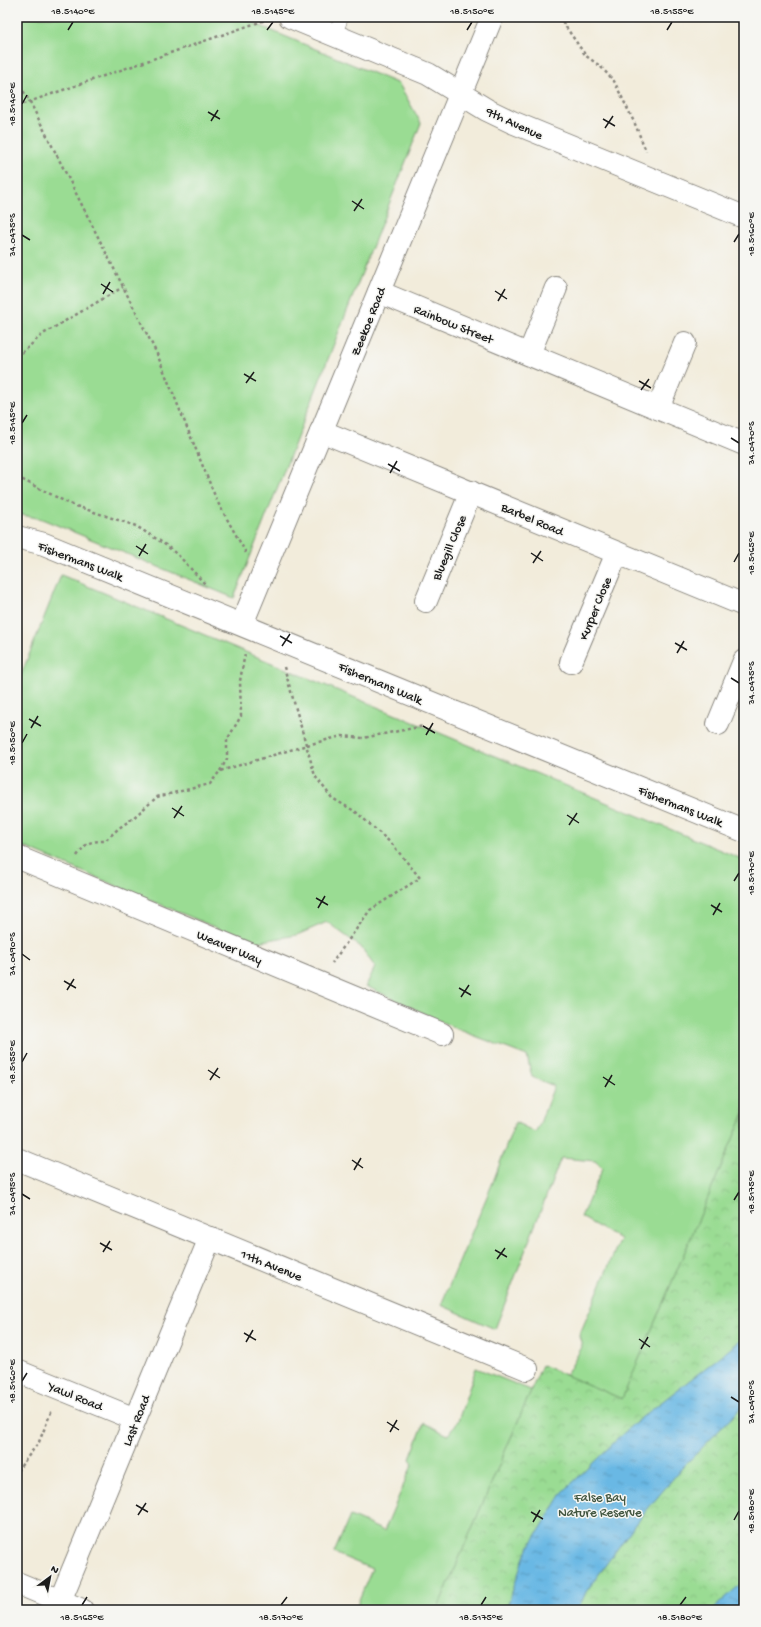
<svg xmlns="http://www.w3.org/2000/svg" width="761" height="1627" font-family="'Gochi Hand',sans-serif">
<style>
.grass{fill:#9adc93;stroke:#5b7c58}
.park{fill:url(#park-crowns);stroke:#5b7c58}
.water{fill:url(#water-ripples);stroke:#426a80}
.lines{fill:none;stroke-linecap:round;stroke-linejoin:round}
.service-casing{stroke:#87847c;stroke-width:14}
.minor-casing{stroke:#87847c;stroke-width:24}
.path{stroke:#87847c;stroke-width:2.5;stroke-dasharray:3 3;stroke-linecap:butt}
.service{stroke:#fff;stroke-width:13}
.minor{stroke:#fff;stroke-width:22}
.ticks{fill:none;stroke:#1c1c1c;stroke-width:1.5}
.labels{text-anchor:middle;stroke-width:3;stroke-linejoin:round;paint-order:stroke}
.street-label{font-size:13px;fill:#1c1c1c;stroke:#f6f6f2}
.park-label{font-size:13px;fill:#425640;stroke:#f6f6f2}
.neatline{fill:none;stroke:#1c1c1c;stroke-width:1.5}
.ticks-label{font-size:10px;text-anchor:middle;fill:#1c1c1c}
</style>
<defs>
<pattern id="park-crowns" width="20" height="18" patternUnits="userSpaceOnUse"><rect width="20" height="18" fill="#9adc93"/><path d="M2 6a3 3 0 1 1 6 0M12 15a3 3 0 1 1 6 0" fill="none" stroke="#84bc7e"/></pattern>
<pattern id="water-ripples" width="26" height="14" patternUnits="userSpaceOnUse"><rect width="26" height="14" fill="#69b8e4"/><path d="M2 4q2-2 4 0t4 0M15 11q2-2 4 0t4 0" fill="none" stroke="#5695b8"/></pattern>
</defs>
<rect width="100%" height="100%" fill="#f6f6f2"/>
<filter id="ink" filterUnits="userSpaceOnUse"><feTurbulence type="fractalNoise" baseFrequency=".025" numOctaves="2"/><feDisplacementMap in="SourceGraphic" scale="8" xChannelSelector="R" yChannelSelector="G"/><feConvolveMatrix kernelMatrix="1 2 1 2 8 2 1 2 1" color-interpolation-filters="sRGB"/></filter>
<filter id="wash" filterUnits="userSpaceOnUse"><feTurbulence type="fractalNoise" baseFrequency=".012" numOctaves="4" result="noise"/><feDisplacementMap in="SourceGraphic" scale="16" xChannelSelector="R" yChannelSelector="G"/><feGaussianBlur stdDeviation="0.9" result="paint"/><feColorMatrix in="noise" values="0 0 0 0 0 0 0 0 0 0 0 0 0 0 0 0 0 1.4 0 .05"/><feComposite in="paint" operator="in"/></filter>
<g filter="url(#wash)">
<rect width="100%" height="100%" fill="#f2ecdb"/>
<!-- grass -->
<g class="grass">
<polygon points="17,17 239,17 399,84 421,123 234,598 42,519 17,514"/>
<polygon points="61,575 744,860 744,1326 487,1610 359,1610 358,1602 372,1569 334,1553 350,1516 384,1531 413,1463 410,1459 424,1423 448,1435 458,1421 476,1368 553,1399 582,1347 579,1336 620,1239 581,1217 603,1168 595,1161 561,1158 495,1329 441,1305 493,1182 515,1122 535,1132 539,1126 554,1086 532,1077 527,1056 457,1029 366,986 375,967 361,947 327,922 297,935 252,943 17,844 17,685"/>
</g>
<!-- park -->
<polygon class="park" points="744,1113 744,1610 437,1610 542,1365 622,1399"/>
<!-- water -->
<g class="water">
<polygon points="744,1338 744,1405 681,1469 636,1523 586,1592 578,1610 506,1610 525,1554 563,1492 632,1425"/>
<polygon points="744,1581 744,1610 712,1610"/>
</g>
</g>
<g filter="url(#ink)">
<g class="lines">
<!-- service casing -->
<g class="service-casing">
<polyline id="service" points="335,35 342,17"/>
</g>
<!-- minor casing -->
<g class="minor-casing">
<g id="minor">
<polyline points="290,17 428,74 487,110 512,122 744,217"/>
<polyline points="379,292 744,444"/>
<polyline points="529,354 556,288"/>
<polyline points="658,408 685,343"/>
<polyline points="321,431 744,605"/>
<polyline points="17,537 44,544 744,831"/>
<polyline points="426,601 471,492"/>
<polyline points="242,624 492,17"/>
<polyline points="571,662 617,553"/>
<polyline points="718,724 744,661"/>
<polyline points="17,857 442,1034"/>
<polyline points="17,1159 527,1369"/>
<polyline points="17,1371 135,1419"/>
<polyline points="17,1583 82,1610"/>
<polyline points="60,1601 210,1238"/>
</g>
</g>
<!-- path -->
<g class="path">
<polyline points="559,17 586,56 600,66 614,81 635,124 646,151"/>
<polyline points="17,81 30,102 157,354 217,501 246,553"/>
<polyline points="17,106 268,19"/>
<polyline points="17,357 43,334 123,287"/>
<polyline points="17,477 70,504 136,526 163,543 179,556 205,584"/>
<polyline points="284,667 315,776 332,798 356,812 392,844 420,878 370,910 332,963"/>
<polyline points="220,771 227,759 227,740 241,716 240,681 245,653"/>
<path d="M 77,856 C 86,843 88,841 105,841 L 119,828 L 132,819 L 157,797 L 210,784 L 220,771 L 307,745 L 342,736 L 363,738 L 424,726"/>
<polyline points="17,1471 39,1442 52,1410"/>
</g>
<!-- service -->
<use href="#service" class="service"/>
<!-- minor -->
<use href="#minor" class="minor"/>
</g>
</g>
<!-- ticks -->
<path class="ticks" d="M 68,30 L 73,22M 267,30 L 273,22M 467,30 L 472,22M 667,30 L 672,22M 22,104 L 27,95M 208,112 L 220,119M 603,119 L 615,126M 211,121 L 218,110M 605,128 L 613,116M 352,201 L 364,209M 354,211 L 362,199M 22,235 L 30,240M 734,242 L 739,234M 101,284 L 113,292M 495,291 L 507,299M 103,294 L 110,282M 498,301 L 505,289M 244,374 L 256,381M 639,381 L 651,388M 246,383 L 254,372M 641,390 L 649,379M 22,423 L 27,415M 731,438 L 739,443M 388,464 L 400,471M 390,473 L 397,461M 136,546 L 148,554M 531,553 L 543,561M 139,556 L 146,544M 734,562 L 739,553M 533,563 L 541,551M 280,636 L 292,643M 675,643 L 687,650M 282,646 L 290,634M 677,653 L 684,641M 731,678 L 739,683M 29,719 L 41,726M 423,726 L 435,733M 31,728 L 38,716M 426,735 L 433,723M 22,743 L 27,734M 172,808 L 184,816M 567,815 L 579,823M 174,818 L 182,806M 569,825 L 577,813M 734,881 L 739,873M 316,898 L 328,905M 711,905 L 722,912M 318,908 L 325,896M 713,915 L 720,903M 22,954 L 30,960M 64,981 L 76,988M 459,988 L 471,995M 67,990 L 74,979M 461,997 L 469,985M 22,1062 L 27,1053M 208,1070 L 220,1078M 603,1077 L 615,1085M 210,1080 L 218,1068M 605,1087 L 612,1075M 352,1160 L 363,1168M 354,1170 L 361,1158M 22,1194 L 30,1199M 734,1200 L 739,1192M 100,1243 L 112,1250M 495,1250 L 507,1257M 103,1252 L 110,1241M 497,1259 L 505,1248M 244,1333 L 256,1340M 639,1339 L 650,1347M 246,1342 L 253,1330M 641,1349 L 648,1337M 22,1381 L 27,1373M 731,1397 L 739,1402M 387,1422 L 399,1430M 390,1432 L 397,1420M 136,1505 L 148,1512M 531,1512 L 543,1519M 138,1515 L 146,1503M 734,1520 L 739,1511M 533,1522 L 540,1510M 82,1605 L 87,1597M 281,1605 L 287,1597M 481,1605 L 486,1597M 680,1605 L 686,1597"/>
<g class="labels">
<!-- street labels -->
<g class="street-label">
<text transform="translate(515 122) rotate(25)" y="5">9th Avenue</text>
<text transform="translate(367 321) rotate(-68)" y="5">Zeekoe Road</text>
<text transform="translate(454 323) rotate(22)" y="5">Rainbow Street</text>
<text transform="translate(533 518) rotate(23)" y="5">Barbel Road</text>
<text transform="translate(448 547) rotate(-67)" y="5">Bluegill Close</text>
<text transform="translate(81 560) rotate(21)" y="5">Fishermans Walk</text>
<text transform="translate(594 608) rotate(-68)" y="5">Kurper Close</text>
<text transform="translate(381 682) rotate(23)" y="5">Fishermans Walk</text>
<text transform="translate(681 805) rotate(22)" y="5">Fishermans Walk</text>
<text transform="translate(230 946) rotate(23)" y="5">Weaver Way</text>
<text transform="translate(272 1264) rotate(22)" y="5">11th Avenue</text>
<text transform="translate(76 1395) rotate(22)" y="5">Yawl Road</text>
<text transform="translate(135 1420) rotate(-68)" y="5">Last Road</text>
</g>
<!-- park labels -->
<g class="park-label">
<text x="600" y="1501">False Bay<tspan x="600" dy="15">Nature Reserve</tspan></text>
</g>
</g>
<!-- margin -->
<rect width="761" height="1627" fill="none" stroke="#f6f6f2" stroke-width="44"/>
<!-- north arrow -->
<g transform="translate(50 1577) rotate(32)" stroke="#f6f6f2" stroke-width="3" paint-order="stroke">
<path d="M0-3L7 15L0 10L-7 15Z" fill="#1c1c1c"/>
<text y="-6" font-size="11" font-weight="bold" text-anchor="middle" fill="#1c1c1c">N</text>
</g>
<rect x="22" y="22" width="717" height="1583" class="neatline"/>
<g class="ticks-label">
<text x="73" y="14">18.5140°E</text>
<text x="273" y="14">18.5145°E</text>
<text x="472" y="14">18.5150°E</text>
<text x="672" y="14">18.5155°E</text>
<text transform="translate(11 104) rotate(-90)" y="4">18.5140°E</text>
<text transform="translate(750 234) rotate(-90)" y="4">18.5160°E</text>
<text transform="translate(11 235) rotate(-90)" y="4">34.0475°S</text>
<text transform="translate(11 423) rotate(-90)" y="4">18.5145°E</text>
<text transform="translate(750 443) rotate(-90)" y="4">34.0470°S</text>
<text transform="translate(750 553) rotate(-90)" y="4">18.5165°E</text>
<text transform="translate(750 683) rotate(-90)" y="4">34.0475°S</text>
<text transform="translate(11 743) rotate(-90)" y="4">18.5150°E</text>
<text transform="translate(750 873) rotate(-90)" y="4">18.5170°E</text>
<text transform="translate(11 954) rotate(-90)" y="4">34.0490°S</text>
<text transform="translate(11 1062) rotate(-90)" y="4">18.5155°E</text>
<text transform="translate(750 1192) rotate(-90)" y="4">18.5175°E</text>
<text transform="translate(11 1194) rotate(-90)" y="4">34.0495°S</text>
<text transform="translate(11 1381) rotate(-90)" y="4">18.5160°E</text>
<text transform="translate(750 1402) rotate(-90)" y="4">34.0490°S</text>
<text transform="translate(750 1511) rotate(-90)" y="4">18.5180°E</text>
<text x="82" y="1620">18.5165°E</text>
<text x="281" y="1620">18.5170°E</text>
<text x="481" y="1620">18.5175°E</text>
<text x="680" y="1620">18.5180°E</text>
</g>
</svg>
